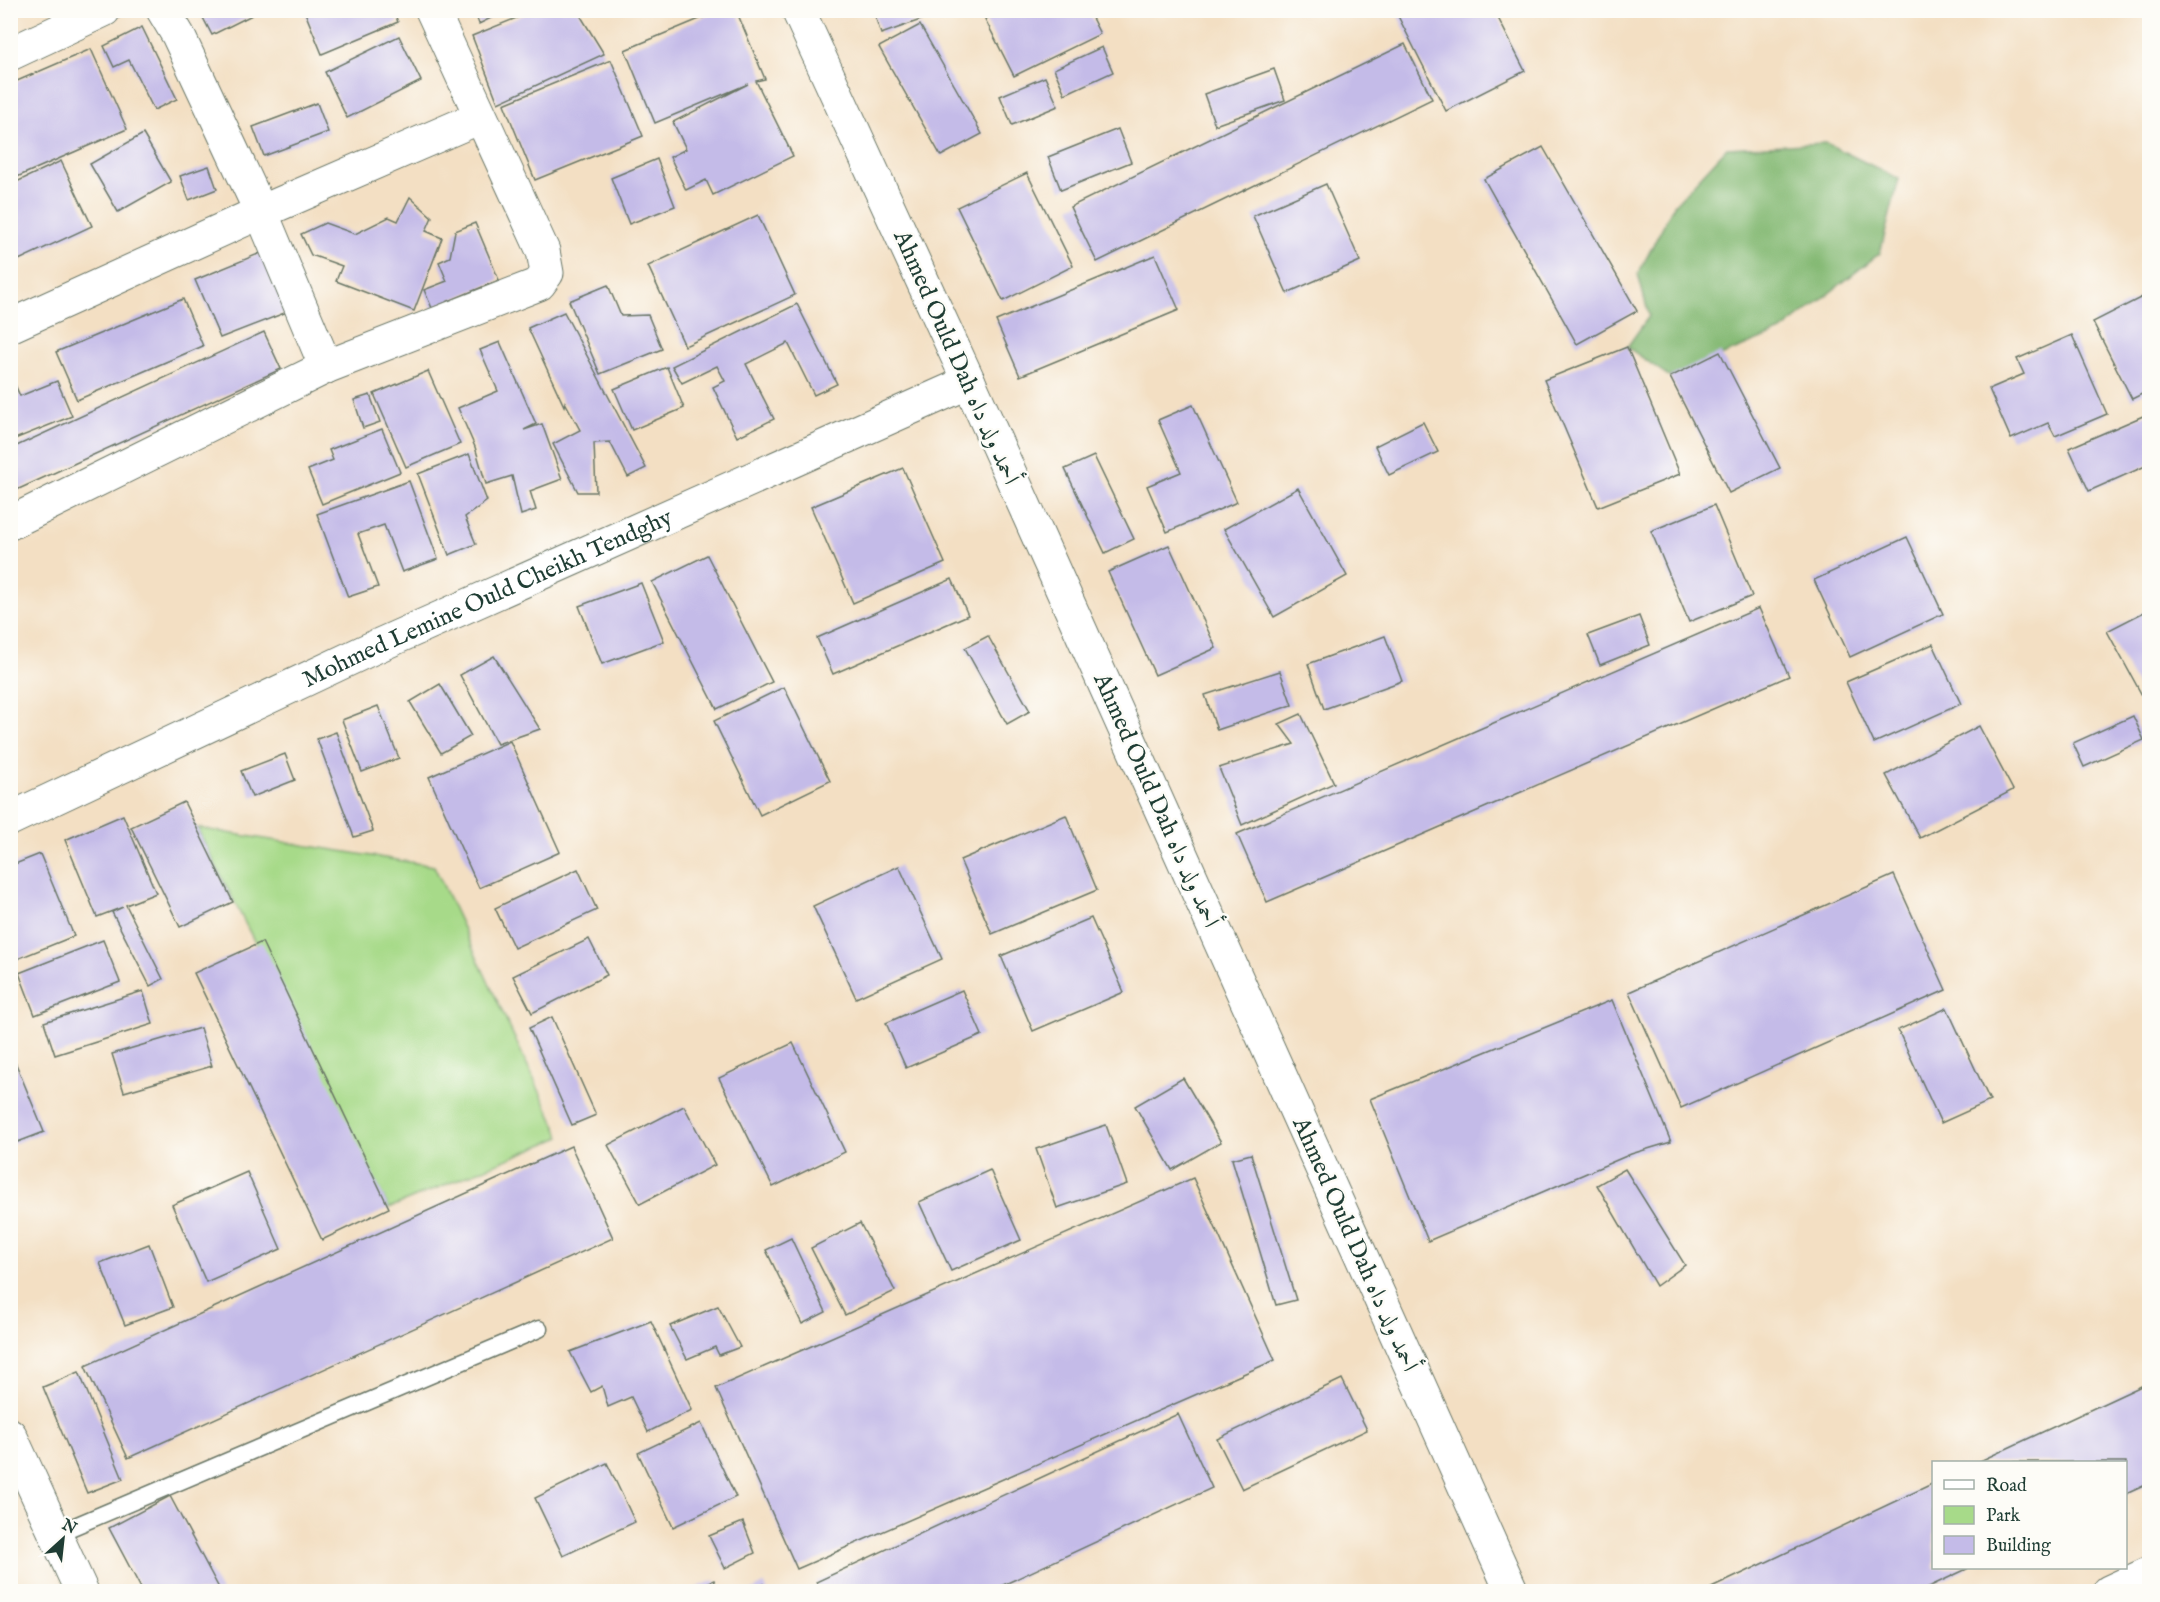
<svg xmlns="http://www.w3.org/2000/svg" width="2160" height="1602" font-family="'IM FELL English',Amiri,serif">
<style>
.green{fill:#a7da89;stroke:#638c5e;stroke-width:1.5}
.forest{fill:#85ba75;stroke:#527c54;stroke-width:1.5}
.building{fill:#c4bbe8}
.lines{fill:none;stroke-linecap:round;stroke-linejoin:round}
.lane-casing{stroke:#697666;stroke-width:19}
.street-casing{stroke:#697666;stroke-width:35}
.highway-casing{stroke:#697666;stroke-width:35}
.lane{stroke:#fff;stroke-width:16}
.street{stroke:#fff;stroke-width:33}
.highway{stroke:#fff;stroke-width:33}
.labels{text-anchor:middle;stroke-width:5;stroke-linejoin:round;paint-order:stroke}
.street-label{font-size:24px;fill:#1f3d34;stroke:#fdfcf7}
</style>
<rect width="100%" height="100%" fill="#fdfcf7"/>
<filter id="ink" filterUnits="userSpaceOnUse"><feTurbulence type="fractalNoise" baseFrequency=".0167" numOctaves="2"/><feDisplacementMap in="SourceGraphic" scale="12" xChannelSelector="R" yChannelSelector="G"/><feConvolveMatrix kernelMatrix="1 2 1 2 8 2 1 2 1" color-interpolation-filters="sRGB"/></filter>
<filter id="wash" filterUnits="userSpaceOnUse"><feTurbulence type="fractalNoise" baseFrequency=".008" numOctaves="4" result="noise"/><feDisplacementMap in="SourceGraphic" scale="24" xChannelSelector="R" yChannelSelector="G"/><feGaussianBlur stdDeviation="1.35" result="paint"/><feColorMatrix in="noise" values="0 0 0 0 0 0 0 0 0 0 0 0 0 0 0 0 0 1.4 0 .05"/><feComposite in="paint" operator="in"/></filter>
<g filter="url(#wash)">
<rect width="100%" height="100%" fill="#f3dfc3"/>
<!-- green -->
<polygon class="green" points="197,828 434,866 561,1137 389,1208"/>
<!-- forest -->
<polygon class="forest" points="1826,143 1899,179 1880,253 1781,331 1670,377 1627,347 1649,316 1638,274 1674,205 1727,148"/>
<g id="blocks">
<!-- building -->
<g class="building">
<polygon points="199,10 262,10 212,35"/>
<polygon points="304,10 393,10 398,22 322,54"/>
<polygon points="474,10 507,10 479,24"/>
<polygon points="536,10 577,10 604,54 498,103 472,36"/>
<polygon points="721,10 736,10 765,79 756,81 793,156 713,195 706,180 686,190 670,157 686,149 673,122 748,84 655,123 625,50"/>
<polygon points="873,10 946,10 946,11 881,34"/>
<polygon points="970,10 986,10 973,17"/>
<polygon points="1002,10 1088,10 1100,34 1014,76 985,19"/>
<polygon points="1409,10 1494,10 1525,71 1446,111 1398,16"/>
<polygon points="920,25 982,134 941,156 879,47"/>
<polygon points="142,27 177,99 154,110 129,60 114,67 104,46"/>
<polygon points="399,36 421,81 347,118 325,72"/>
<polygon points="1405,44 1432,99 1097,262 1070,207"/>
<polygon points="1102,47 1113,72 1065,94 1054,69"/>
<polygon points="91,49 127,129 10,180 10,84"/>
<polygon points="611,60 643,136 535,180 504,104"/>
<polygon points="1274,69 1285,100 1215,125 1204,94"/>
<polygon points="1045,77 1058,106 1012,125 1000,96"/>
<polygon points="317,103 328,132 264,156 253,127"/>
<polygon points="1118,129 1131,162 1061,190 1048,157"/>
<polygon points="143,134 171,182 118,212 90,164"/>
<polygon points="1543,147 1637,311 1577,344 1484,179"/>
<polygon points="657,159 675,206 629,224 611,178"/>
<polygon points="61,161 92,226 10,264 10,185"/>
<polygon points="209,166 217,189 189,200 180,176"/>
<polygon points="1027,173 1073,266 1003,301 957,207"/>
<polygon points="1326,184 1360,261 1287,293 1253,216"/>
<polygon points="410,197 432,217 426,231 442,238 414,311 336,281 342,266 311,255 301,234 325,223 355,234 389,217 398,221"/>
<polygon points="758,215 795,295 685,346 648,266"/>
<polygon points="475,223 499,280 432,308 424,290 447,281 439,262 450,257 455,231"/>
<polygon points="263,252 287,312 220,338 195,280"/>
<polygon points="1155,255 1179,310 1020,376 996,321"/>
<polygon points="608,285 621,316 648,315 662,349 600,374 569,301"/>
<polygon points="2150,293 2150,390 2132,399 2093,322"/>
<polygon points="183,299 203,346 77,400 56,352"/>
<polygon points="797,304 837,384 814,395 788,343 746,364 774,419 737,437 713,387 725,381 717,366 682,383 672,366"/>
<polygon points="564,312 646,468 628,477 610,442 594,443 596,492 578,492 553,444 580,430 565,402 564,406 528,328"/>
<polygon points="264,332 281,369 10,493 10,449"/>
<polygon points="2072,335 2107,414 2055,436 2048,423 2011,439 1989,389 2024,374 2017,359"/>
<polygon points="500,342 536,424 524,430 542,424 562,479 530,491 536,510 521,515 512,476 486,484 475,447 458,408 498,391 480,350"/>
<polygon points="1627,347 1680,474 1598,507 1544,380"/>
<polygon points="1720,352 1780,468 1729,493 1670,377"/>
<polygon points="667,367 684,408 632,430 614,389"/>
<polygon points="428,371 460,444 406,467 374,394"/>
<polygon points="10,373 20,396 57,381 72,416 10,441"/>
<polygon points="370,395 380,422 363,428 354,400"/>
<polygon points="1193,405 1237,502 1167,532 1147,486 1181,472 1158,420"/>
<polygon points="2150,413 2150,464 2089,491 2069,448"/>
<polygon points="1423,422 1438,452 1389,475 1375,446"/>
<polygon points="382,429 400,472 322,504 308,470 333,460 329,450"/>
<polygon points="469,454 487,501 465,517 476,544 449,555 418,474"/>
<polygon points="1094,456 1134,539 1105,553 1065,469"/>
<polygon points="903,468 945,563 853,603 811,507"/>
<polygon points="409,481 438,559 402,572 384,525 358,534 378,587 348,597 317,514"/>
<polygon points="1298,488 1347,576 1274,617 1224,529"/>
<polygon points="1714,505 1752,596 1689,622 1651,531"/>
<polygon points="1907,537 1943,614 1850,657 1814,580"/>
<polygon points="1169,545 1216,648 1155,675 1108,572"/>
<polygon points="707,555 772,682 717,709 652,582"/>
<polygon points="952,579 968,615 833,674 817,638"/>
<polygon points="641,583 664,641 602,664 579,606"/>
<polygon points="1759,608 1789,676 1267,902 1237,834"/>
<polygon points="2150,609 2150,710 2107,631"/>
<polygon points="1639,616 1650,645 1600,665 1588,635"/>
<polygon points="988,636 1030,711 1007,724 965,648"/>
<polygon points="1385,636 1402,681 1324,709 1308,664"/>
<polygon points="1933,644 1961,704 1874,743 1846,682"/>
<polygon points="494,656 540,729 497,744 460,675"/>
<polygon points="1280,671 1292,705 1217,730 1205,695"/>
<polygon points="440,684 471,736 441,753 410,702"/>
<polygon points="784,687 830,781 760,815 714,721"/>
<polygon points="378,706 399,758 362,772 342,720"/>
<polygon points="1301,714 1334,783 1242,825 1219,768 1294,744 1279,724"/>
<polygon points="2133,716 2144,740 2084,767 2073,743"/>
<polygon points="1979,726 2013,790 1920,838 1886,775"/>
<polygon points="336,732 373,831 354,837 317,739"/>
<polygon points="510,741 560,852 479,888 429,777"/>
<polygon points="285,754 295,780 252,797 241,771"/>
<polygon points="184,802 233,902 180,927 131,827"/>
<polygon points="123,815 156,893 126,905 163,979 150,986 112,912 123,907 97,917 65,840"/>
<polygon points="1066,815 1097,890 992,934 960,860"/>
<polygon points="40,854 74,936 10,962 10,866"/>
<polygon points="899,866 942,959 856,998 813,906"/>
<polygon points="578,869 597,910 514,948 495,908"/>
<polygon points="1894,875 1946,990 1681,1108 1629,992"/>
<polygon points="1091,918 1124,992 1033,1031 1001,956"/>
<polygon points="589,939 607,975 532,1013 513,976"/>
<polygon points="103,940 120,982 35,1015 19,973"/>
<polygon points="262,942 389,1208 322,1240 194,973"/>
<polygon points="962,990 982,1035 906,1068 886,1023"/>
<polygon points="143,991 153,1024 55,1055 44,1022"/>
<polygon points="1612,1000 1671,1142 1631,1154 1428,1241 1370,1099"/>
<polygon points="1947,1008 1990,1101 1941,1123 1898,1030"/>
<polygon points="552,1017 596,1115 572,1125 529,1028"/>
<polygon points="200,1028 212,1066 124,1092 112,1054"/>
<polygon points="793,1043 845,1152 773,1187 719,1078"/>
<polygon points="16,1064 44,1132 10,1145 10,1066"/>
<polygon points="1183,1078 1221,1142 1172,1170 1135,1106"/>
<polygon points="684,1106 715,1165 640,1204 608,1145"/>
<polygon points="1106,1125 1127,1184 1057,1208 1036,1149"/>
<polygon points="571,1146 613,1238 128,1458 85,1366"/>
<polygon points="1251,1154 1296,1300 1276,1305 1232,1159"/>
<polygon points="1625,1169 1685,1265 1656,1286 1597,1185"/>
<polygon points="990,1170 1021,1240 951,1271 919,1202"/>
<polygon points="247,1172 281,1249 206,1282 172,1205"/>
<polygon points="1193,1178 1275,1360 797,1569 716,1388"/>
<polygon points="860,1223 895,1291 845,1315 811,1248"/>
<polygon points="791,1238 826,1312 802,1324 766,1250"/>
<polygon points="149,1244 173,1307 125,1325 100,1263"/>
<polygon points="718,1306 740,1347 719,1355 715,1347 687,1359 670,1326"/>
<polygon points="651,1321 692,1410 648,1432 631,1397 608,1407 602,1386 591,1392 570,1352"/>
<polygon points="79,1372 123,1479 87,1493 43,1387"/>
<polygon points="1342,1379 1367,1430 1242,1489 1217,1439"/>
<polygon points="2150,1382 2150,1483 2126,1494 2126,1462 1978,1462"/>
<polygon points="1178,1414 1212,1488 988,1592 821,1592 816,1582"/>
<polygon points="701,1423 736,1497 673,1527 638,1453"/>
<polygon points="607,1463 635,1522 563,1556 535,1498"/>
<polygon points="1934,1483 1934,1568 1969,1568 1918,1592 1703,1592"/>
<polygon points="170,1496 221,1592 143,1592 109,1528"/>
<polygon points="743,1522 755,1553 725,1568 709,1536"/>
<polygon points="10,1570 20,1592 10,1592"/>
<polygon points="714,1580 720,1592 687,1592"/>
<polygon points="764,1584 768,1592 749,1592"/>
</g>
</g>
</g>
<g filter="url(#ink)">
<use href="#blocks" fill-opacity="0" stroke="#697666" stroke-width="1.5"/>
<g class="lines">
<!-- lane casing -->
<g class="lane-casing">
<polyline id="lane" points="56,1534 539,1329"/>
</g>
<!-- street casing -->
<g class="street-casing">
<g id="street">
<polyline points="163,10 178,35 261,212 326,367"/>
<polyline points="798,10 969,382 1512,1592"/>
<polyline points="10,54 104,10"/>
<polyline points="10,326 261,212 480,117"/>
<polyline points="10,523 326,367 539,284 547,273 543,251 432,10"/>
<path id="s1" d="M 10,819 L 366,651 L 969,382"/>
<polyline points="10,1435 82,1592"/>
</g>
</g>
<!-- highway casing -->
<g class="highway-casing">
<polyline id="highway" points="2109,1592 2150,1573"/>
</g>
<!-- lane -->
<use href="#lane" class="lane"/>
<!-- street -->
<use href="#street" class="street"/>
<!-- highway -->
<use href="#highway" class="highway"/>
</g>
</g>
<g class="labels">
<!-- street labels -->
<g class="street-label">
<text transform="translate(957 357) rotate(66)" y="8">Ahmed Ould Dah أحمد ولد داه</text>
<text dy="8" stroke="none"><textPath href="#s1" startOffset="526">Mohmed Lemine Ould Cheikh Tendghy</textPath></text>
<text transform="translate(1157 800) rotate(66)" y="8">Ahmed Ould Dah أحمد ولد داه</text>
<text transform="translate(1356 1244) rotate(66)" y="8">Ahmed Ould Dah أحمد ولد داه</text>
</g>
</g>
<!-- margin -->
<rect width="2160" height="1602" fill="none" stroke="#fdfcf7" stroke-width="36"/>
<!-- legend -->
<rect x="1932" y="1461" width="195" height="108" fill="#fdfcf7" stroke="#a4b0a9" stroke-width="1.5"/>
<rect x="1944" y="1480" width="30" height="9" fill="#ffffff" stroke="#a4b0a9" stroke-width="1.5"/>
<text x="1986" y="1491" font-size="18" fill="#1f3d34">Road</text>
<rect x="1944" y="1506" width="30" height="18" fill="#a7da89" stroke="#a4b0a9" stroke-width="1.5"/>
<text x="1986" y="1521" font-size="18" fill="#1f3d34">Park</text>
<rect x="1944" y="1536" width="30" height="18" fill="#c4bbe8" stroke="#a4b0a9" stroke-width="1.5"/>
<text x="1986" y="1551" font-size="18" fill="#1f3d34">Building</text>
<!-- north arrow -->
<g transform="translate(63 1539) rotate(27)" stroke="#fdfcf7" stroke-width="4.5" paint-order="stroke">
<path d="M0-4.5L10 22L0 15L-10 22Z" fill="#1f3d34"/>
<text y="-9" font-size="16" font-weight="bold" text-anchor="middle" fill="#1f3d34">N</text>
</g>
</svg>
